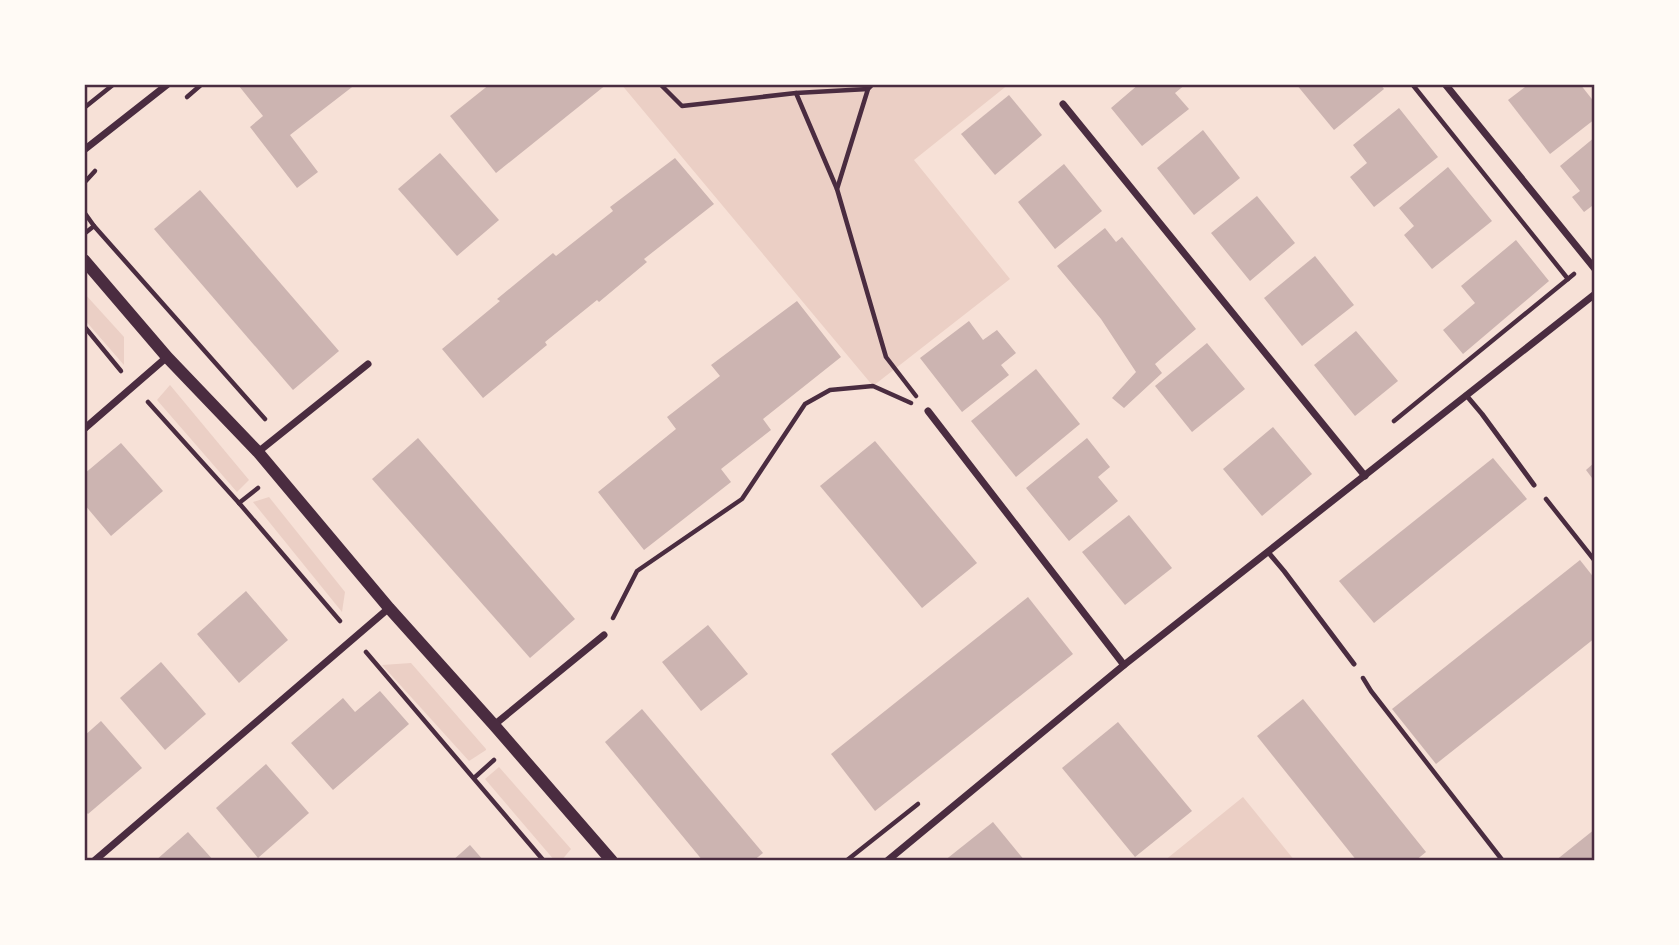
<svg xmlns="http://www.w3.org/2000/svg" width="1679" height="945" font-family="'PT Sans Narrow',sans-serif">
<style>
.green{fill:#ebcfc5}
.building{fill:#ccb4b1}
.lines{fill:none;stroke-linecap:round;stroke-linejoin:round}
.path{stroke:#4a2c40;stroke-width:4.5}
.service{stroke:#4a2c40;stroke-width:5}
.minor{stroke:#4a2c40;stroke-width:7}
.tertiary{stroke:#4a2c40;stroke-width:12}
.neatline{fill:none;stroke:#4a2c40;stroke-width:2.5}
</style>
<rect width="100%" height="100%" fill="#f7e1d7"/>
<!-- green -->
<g class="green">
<polygon points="621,84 699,84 702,87 705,84 1009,84 914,160 1010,279 873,386"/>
<polygon points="84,293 124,337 124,365 84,319"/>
<polygon points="170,385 249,480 237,492 157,400"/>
<polygon points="269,497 345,592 342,612 253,502"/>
<polygon points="411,663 486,749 486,750 469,761 382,665"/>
<polygon points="499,767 571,849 561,861 555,861 485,779"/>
<polygon points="1243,797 1295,861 1164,861"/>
</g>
<!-- building -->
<g class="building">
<polygon points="241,84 356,84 290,135 318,172 297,188 250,127 263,116 239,86"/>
<polygon points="490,84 607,84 496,173 450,116"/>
<polygon points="1139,84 1186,84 1175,93 1189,109 1142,146 1111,108"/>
<polygon points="1296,84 1380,84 1384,89 1334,130"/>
<polygon points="1529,84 1580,84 1595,103 1595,119 1550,154 1508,100"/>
<polygon points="1009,95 1042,135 995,175 961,134"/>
<polygon points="1399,108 1438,157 1374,207 1350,177 1367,163 1353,145"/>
<polygon points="1203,130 1240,178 1194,215 1157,168"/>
<polygon points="1595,137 1595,209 1592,206 1584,212 1572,197 1580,191 1560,166"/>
<polygon points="440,153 499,220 457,256 398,189"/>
<polygon points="675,158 714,204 644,259 647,262 599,302 597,300 545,342 547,345 483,398 442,349 500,301 497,299 553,253 556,256 613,211 610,207"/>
<polygon points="1064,164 1102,211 1055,249 1018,202"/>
<polygon points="1448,167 1492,221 1432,269 1404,235 1414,226 1399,208"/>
<polygon points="200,190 339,351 293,390 154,229"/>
<polygon points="1257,196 1295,243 1250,281 1211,233"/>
<polygon points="1105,228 1116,242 1122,237 1196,329 1155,364 1162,373 1124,408 1112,398 1136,372 1101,319 1057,266"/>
<polygon points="1516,240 1549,281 1463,354 1443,330 1475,303 1461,286"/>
<polygon points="1315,256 1354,305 1302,346 1264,298"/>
<polygon points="797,301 841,357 763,419 771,430 721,469 731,482 644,550 598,492 676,429 667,417 720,376 711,365"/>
<polygon points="969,321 983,340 997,330 1016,353 1001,365 1009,375 962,412 920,358"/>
<polygon points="1356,331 1398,381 1355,416 1314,365"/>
<polygon points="1207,343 1245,389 1192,432 1155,386"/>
<polygon points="1036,369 1080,424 1016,477 971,421"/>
<polygon points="1273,427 1312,474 1262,516 1223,469"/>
<polygon points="418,438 575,619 530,658 372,479"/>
<polygon points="1087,438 1110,467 1098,477 1118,501 1069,541 1026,488"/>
<polygon points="875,441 977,563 922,608 820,486"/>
<polygon points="121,443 163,491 111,536 84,504 84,474"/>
<polygon points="1493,458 1527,499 1374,623 1339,581"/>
<polygon points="1595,462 1595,482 1586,470"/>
<polygon points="1129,515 1172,568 1125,605 1082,552"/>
<polygon points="1580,560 1595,579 1595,638 1436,764 1392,709"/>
<polygon points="246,591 288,640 239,683 197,634"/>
<polygon points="1028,597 1073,654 875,811 831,754"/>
<polygon points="708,625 748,674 701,711 662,662"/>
<polygon points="161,662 206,714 165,750 120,698"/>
<polygon points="380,691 409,724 333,790 291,743 343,698 355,712"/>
<polygon points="1303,699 1426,852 1415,861 1357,861 1257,736"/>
<polygon points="642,709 763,853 753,861 703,861 605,742"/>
<polygon points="101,721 142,768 88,814 84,810 84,736"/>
<polygon points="1118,722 1192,811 1135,857 1062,768"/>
<polygon points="266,764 309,813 258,858 216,808"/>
<polygon points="993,822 1025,861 944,861"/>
<polygon points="1595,829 1595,861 1555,861"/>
<polygon points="188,832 214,861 155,861"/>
<polygon points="470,845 484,861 452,861"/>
</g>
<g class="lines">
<!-- path -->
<g class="path">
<polyline points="660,84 682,106 796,93 868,89"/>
<polyline points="873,84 868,89 837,189 886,357 916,396"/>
<polyline points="1412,84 1568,279"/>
<polyline points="796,93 837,189"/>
<polyline points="187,97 202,84"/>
<polyline points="84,108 114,84"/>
<polyline points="84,183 95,171"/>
<polyline points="84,212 94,226 84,234"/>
<polyline points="94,226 265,419"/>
<polyline points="84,326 121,371"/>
<polyline points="148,402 239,503 340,621"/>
<polyline points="1394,421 1574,274"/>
<polyline points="1546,499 1595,561"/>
<polyline points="239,503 258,488"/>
<polyline points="613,618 637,571 742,499 805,404 830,390 873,386 911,403"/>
<polyline points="366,652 544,861"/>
<polyline points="1363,678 1371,691 1503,861"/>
<polyline points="474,778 494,760"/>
<polyline points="846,861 918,804"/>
</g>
<!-- service -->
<g class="service">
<polyline points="1466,395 1482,414 1534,485"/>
<polyline points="1268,552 1284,571 1354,664"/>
</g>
<!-- minor -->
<g class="minor">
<polyline points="1445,84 1595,269"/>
<polyline points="1063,104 1365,476"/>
<polyline points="84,150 168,84"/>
<polyline points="928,411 1124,665"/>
<polyline points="84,429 167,357"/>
<polyline points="258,452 368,364"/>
<polyline points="494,725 604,635"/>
<polyline points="94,861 389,608"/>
<polyline points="887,861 1124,665 1595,294"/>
</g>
<!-- tertiary -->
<polyline class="tertiary" points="84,260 167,357 258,452 389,608 494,725 612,861"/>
</g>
<!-- border -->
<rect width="1679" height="945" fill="none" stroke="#fffaf5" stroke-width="172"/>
<rect x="86" y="86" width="1507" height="773" class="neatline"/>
</svg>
